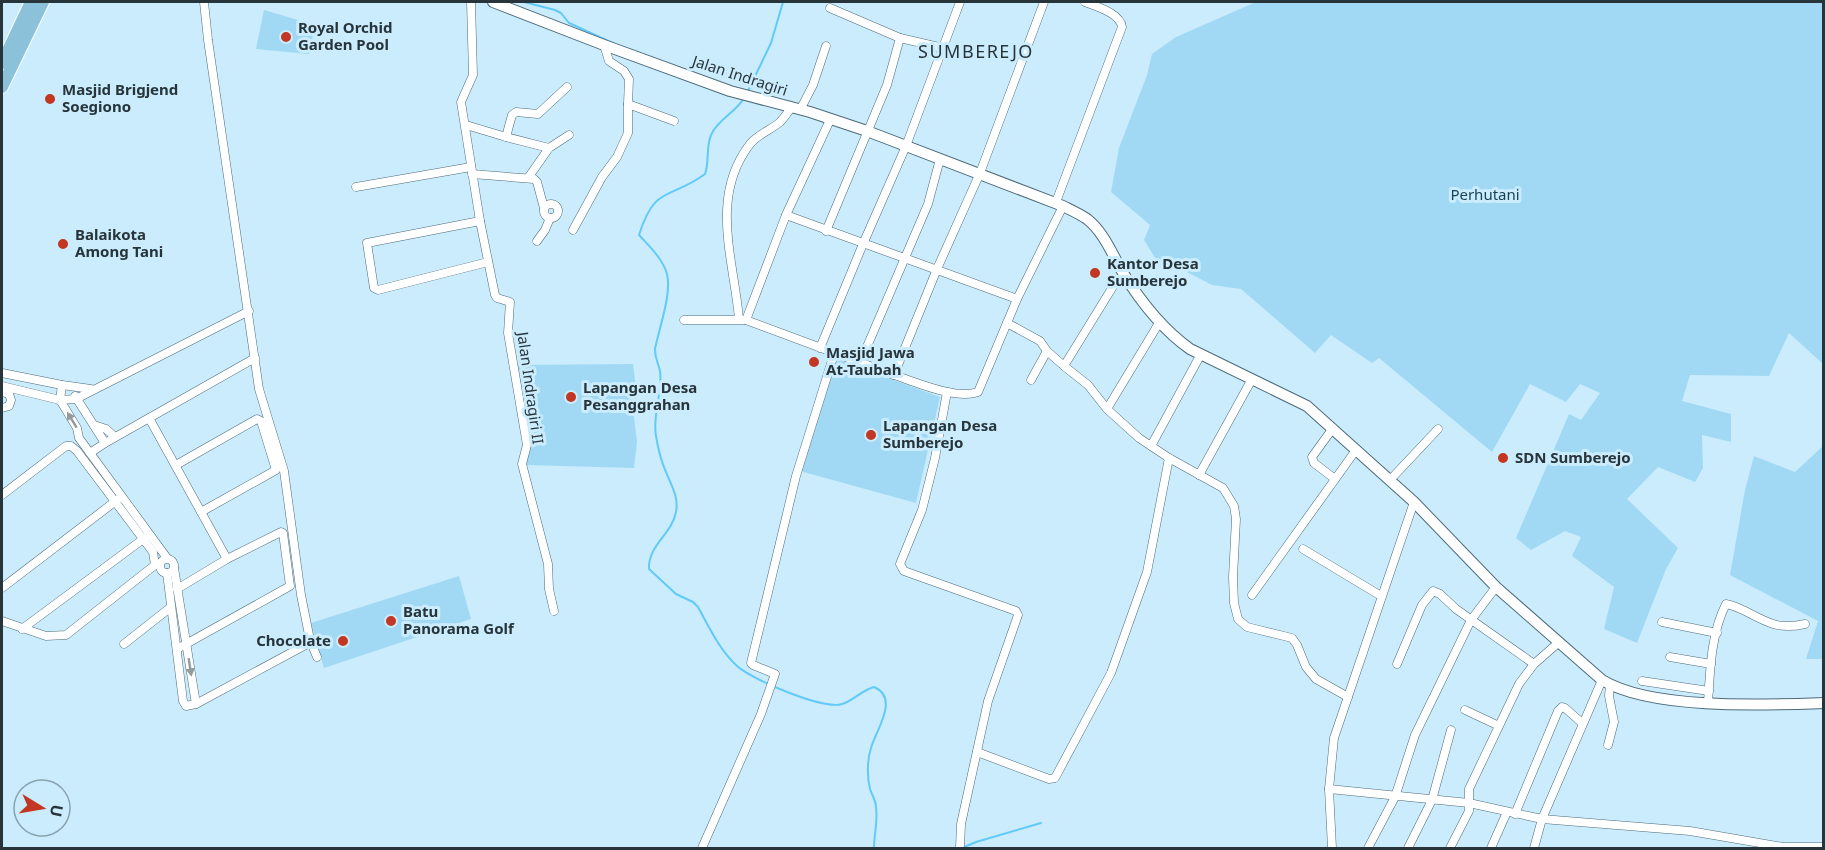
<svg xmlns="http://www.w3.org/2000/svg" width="1825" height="850" font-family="'Noto Sans',sans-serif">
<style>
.green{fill:#a1d9f5}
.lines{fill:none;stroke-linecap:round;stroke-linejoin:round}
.stream{stroke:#61caf9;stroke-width:2}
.street-casing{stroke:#4d6b7a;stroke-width:9}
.secondary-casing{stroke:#4d6b7a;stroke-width:12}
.primary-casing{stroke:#fff;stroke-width:14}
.street{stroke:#fff;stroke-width:8}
.secondary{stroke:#fff;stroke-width:10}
.primary{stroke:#8bc2da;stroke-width:12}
.oneway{fill:#939a9c}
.poi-dot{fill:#c23622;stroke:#caecfd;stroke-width:2}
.labels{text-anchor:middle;stroke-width:6;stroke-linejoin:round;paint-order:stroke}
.poi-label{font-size:15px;font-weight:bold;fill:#27343a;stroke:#caecfd;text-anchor:start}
.street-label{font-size:15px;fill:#27343a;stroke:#caecfd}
.park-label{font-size:15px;fill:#174457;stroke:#caecfd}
.quarter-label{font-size:18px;letter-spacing:1.5px;fill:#27343a;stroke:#caecfd}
</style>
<rect width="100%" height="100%" fill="#caecfd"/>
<!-- green -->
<g class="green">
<polygon points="1256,2 1823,2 1823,364 1789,333 1769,376 1690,375 1682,401 1731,414 1731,442 1702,435 1703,468 1695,482 1658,467 1627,499 1678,548 1666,569 1637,643 1604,629 1614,587 1572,556 1581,537 1565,531 1531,550 1516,538 1569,414 1581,420 1600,393 1580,384 1566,402 1530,384 1492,452 1379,358 1372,363 1331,335 1315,353 1241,289 1212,285 1177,267 1159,264 1144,240 1150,225 1111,192 1119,148 1147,75 1152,54 1176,37"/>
<polygon points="264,10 315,25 309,54 256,49"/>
<polygon points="837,359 940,397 916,503 800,471"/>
<polygon points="633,364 637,398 634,417 637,442 634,468 526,465 529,442 518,365"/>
<polygon points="1823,446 1823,659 1806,659 1818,621 1730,575 1745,490 1754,456 1795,472"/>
<polygon points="459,576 471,619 324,668 311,623"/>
</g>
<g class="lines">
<!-- stream -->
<g class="stream">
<polyline points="524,2 555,10 561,13 569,23 615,44"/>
<polyline points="748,91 771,43 783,2"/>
<path d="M 744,98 C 736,112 719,119 712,133 C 705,146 710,161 705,174 C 670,200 655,184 639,235 C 649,246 663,259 667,274 C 672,294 659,328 655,349 C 655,359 658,362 660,371 C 663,392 652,415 656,436 C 658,448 661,461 666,472 C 671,485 679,497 676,512 C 672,534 648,545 649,569 L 676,594 L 693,602 L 698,607 C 709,627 719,649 736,665 C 750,679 823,710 842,704 C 853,701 862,690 874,687 C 900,698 876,730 871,748 C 867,760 867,777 870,789 C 872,795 876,801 876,807 C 878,821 874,835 874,848"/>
<polyline points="962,848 976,842 1041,823"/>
</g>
<!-- street casing -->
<g class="street-casing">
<g id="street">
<polyline points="204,2 208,40 259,389 284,471 301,595 310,640 317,657"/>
<polyline points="471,2 473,75 461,102 480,221 495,295 497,298 510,302 508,333 527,445 522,464 548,564 549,589 554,611"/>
<polyline points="830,8 900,38"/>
<polyline points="604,45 609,61 624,71 629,79 628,104 674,121"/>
<polyline points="800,110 813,85 826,46"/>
<polyline points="466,125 506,137"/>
<polyline points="549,148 506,137 512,115 516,112 538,114 567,87"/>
<polyline points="472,174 534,179 537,182 544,208"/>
<polyline points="528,178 549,148 569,135"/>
<polyline points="356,187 471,167"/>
<path d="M 1056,202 L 1122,27 C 1120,13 1097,7 1085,2"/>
<circle cx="551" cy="211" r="7"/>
<polyline points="786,215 1017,299"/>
<polyline points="480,221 367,243 374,288 378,290 488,262"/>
<polyline points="573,230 602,177 617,157 628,133 628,104"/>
<polyline points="826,231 887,85 900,38 943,48"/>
<polyline points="537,241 545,230 550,218"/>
<path d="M 739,319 C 734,260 709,197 750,144 C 758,134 771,130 780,122 C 784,118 788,112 791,108"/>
<polyline points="684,320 746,320 894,375 937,269 980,173 1044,2"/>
<polyline points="746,320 786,215 830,120"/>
<polyline points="1007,323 1040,341 1047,351 1064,366 1117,280"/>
<polyline points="820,348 863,244 906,146 960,2"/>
<polyline points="860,363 928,204 940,159"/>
<polyline points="1064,366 1088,385 1107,409 1139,438 1169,458 1223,488 1234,506 1236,519 1233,577 1234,603 1238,619 1247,627 1292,638 1297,645 1306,667 1316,679 1348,697"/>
<polyline points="2,373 62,385 91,389"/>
<path d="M 894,375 C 916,382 956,400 978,392 L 1017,299 L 1063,206"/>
<polyline points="1031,380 1047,351"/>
<polyline points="62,385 60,400 77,428 79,438 90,453"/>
<polyline points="2,386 60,400 76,399 249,311"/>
<polyline points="2,392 9,394 11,400 9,406 2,408"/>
<polyline points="947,392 935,458 922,510 900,564 904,571 1016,611 1018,615 988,701 961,824 960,848"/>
<polyline points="75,396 105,443"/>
<polyline points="1107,409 1159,323"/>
<polyline points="149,418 227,559"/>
<polyline points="94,425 106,429 115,437"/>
<polyline points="1333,428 1312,457 1314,463 1335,479"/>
<polyline points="1151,446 1201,354"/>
<polyline points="176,465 257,419 261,421 276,470 201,512"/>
<polyline points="1199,475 1252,379"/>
<polyline points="1390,480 1438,429"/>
<polyline points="2,495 66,446 71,446 77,451 153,552 155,565 66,635 46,636 2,621"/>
<polyline points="1303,549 1381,596"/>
<polyline points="167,558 90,453 105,443 255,358"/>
<circle cx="167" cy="566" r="7"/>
<polyline points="174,568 196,704"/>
<polyline points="167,573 183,701 186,706 196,704 311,642"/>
<polyline points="2,588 117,500"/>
<polyline points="1252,595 1356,450"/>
<polyline points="1662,622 1717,633"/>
<polyline points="22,629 146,537"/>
<polyline points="124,644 171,607"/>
<polyline points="177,649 290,586 283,533 281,532 227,559 177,589"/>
<polyline points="1670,657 1711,664"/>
<polyline points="1397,664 1422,605 1433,591 1440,594 1456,609 1534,664"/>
<polyline points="1642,681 1709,691"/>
<path d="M 1708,703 C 1710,671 1711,633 1726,604 C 1733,605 1738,608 1745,611 C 1768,623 1779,630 1805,624"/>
<polyline points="1465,710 1497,725"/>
<polyline points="1608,745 1614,722 1609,696 1610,685"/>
<polyline points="977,752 1049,779 1055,778 1111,673 1147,572 1169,458"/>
<polyline points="1329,789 1469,803 1542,819 1690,831 1783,847 1824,847"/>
<polyline points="1515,814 1558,711 1562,707 1565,708 1582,723"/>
<polyline points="702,848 761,714 775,674 753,665 751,663 796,476 834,354"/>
<polyline points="1332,848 1329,789 1334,738 1414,502"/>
<polyline points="1368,848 1395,797 1415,735 1471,620 1496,587"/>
<polyline points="1408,848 1432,800 1451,730"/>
<polyline points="1450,848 1469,811 1469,789 1519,684 1534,664 1558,643"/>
<polyline points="1491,848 1507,812"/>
<polyline points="1534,848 1542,819 1602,680"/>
</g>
</g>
<!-- secondary casing -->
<g class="secondary-casing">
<path id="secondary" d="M 493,2 L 604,45 L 730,91 L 810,112 L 867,131 L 1063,206 C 1071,210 1080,214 1087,219 C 1104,232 1113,256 1123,273 C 1141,302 1162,329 1190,349 L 1307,406 L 1414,502 L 1496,587 L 1602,680 C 1651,710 1766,705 1824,703"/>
</g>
<!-- primary casing -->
<g class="primary-casing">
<g id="primary">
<polyline points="2,63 31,2"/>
<polyline points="2,87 43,2"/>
</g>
</g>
<!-- street -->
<use href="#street" class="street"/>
<!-- secondary -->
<use href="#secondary" class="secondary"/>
<!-- primary -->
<use href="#primary" class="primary"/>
</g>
<!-- one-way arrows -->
<defs><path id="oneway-solid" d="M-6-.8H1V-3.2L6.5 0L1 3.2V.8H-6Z" transform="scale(1.5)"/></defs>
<g class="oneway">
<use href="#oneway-solid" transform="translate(72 420) rotate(-121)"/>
<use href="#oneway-solid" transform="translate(190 667) rotate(81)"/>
</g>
<!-- markers -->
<g class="poi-dot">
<circle cx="286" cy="37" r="6"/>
<circle cx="50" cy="99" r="6"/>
<circle cx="63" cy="244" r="6"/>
<circle cx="1095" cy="273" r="6"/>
<circle cx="814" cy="362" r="6"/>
<circle cx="571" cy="397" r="6"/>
<circle cx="871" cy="435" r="6"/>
<circle cx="1503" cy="458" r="6"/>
<circle cx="391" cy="621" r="6"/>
<circle cx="343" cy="641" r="6"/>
</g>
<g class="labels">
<!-- poi labels -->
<g class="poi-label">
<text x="298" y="33">Royal Orchid<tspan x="298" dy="17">Garden Pool</tspan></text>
<text x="62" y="95">Masjid Brigjend<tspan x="62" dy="17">Soegiono</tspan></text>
<text x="75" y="240">Balaikota<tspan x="75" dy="17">Among Tani</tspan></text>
<text x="1107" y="269">Kantor Desa<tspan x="1107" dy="17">Sumberejo</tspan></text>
<text x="826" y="358">Masjid Jawa<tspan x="826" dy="17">At-Taubah</tspan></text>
<text x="583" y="393">Lapangan Desa<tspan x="583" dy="17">Pesanggrahan</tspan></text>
<text x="883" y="431">Lapangan Desa<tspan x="883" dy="17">Sumberejo</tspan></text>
<text x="1515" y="463">SDN Sumberejo</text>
<text x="403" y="617">Batu<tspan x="403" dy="17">Panorama Golf</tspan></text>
<text x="331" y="646" text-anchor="end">Chocolate</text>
</g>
<!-- street labels -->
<g class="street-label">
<text transform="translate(740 76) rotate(18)" y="5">Jalan Indragiri</text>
<text transform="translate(530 388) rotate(82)" y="5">Jalan Indragiri II</text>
</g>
<!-- park labels -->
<g class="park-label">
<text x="1485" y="200">Perhutani</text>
</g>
<!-- quarter labels -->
<g class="quarter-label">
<text x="976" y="58">SUMBEREJO</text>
</g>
</g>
<!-- border -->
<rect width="1825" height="850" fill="none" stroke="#27343a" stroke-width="6"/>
<!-- north arrow -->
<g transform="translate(42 808) rotate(101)"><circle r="28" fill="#caecfd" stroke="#89a2af" stroke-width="1.5"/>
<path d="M0-4.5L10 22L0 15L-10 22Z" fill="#c23622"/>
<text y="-9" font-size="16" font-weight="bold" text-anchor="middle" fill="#27343a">U</text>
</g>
</svg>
